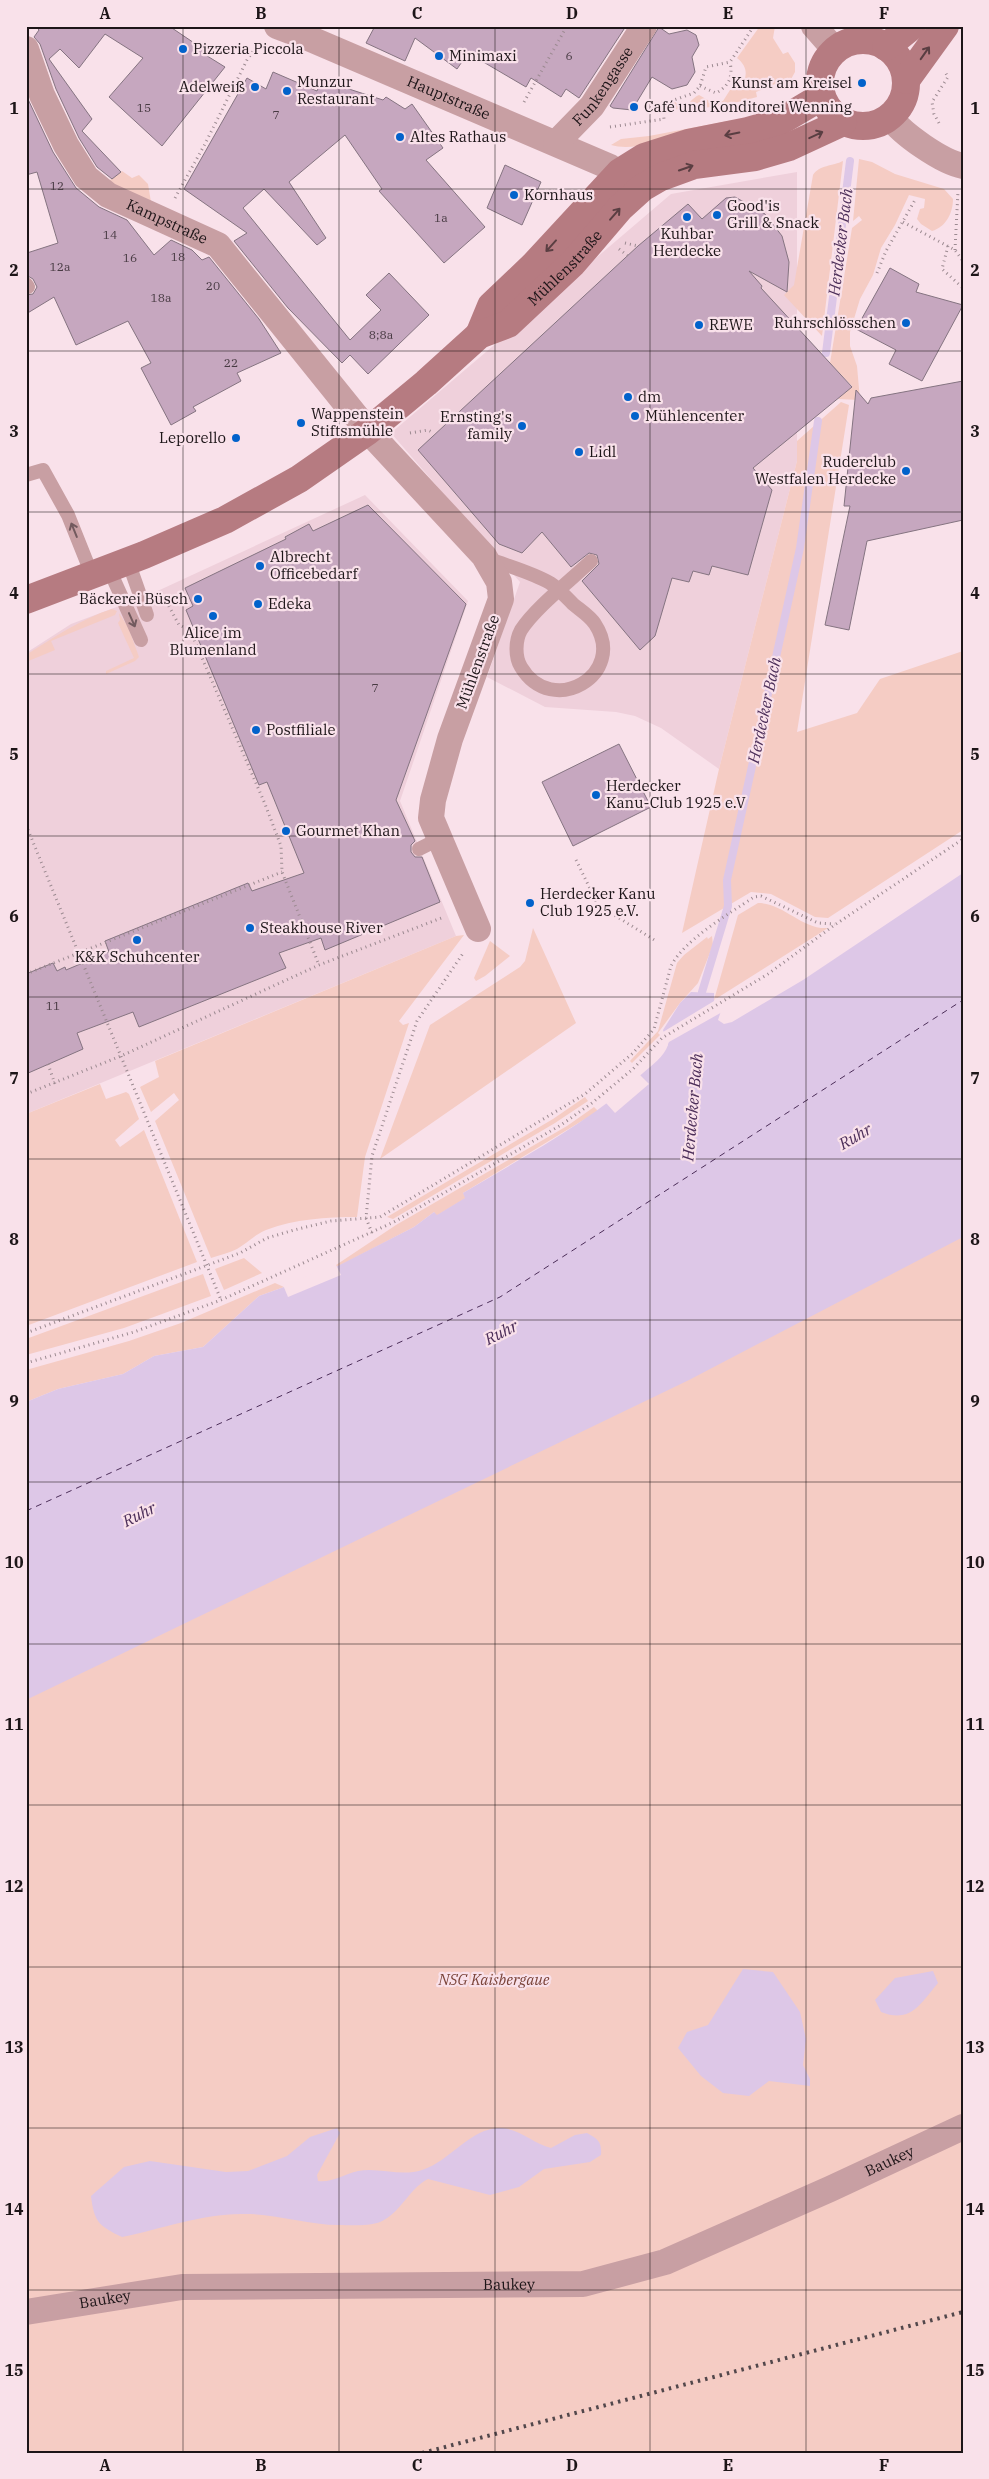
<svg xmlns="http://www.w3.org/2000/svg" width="989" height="2479" font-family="'IBM Plex Serif',serif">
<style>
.built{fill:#efd0db}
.green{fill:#f5ccc4}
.water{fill:#ddc7e7}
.pier{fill:#f9e1ea}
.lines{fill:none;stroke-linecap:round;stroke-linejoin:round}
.stream{stroke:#ddc7e7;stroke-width:8}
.ferry{stroke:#4c2e59;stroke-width:1;stroke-dasharray:6 5;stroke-linecap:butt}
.building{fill:#c6a7bf;stroke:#857481}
.path{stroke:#9c8a91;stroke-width:3;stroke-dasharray:1 4;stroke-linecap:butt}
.lane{stroke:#c89fa3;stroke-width:14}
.street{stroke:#c89fa3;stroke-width:26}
.secondary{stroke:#b67b81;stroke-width:28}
.rail{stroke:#52474b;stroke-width:4;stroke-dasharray:2.5 5;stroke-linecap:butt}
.oneway{stroke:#5a3e42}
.oneway2{stroke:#725a5e}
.grid{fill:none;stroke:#1d1518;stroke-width:1;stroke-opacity:0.55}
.poi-dot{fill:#0262cb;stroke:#f9e1ea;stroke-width:2}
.labels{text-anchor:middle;stroke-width:4.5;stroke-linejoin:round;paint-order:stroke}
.number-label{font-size:12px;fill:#473a42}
.poi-label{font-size:15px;fill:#1d1518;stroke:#f9e1ea;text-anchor:start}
.street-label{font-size:15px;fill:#1d1518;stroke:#f9e1ea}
.park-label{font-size:15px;font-style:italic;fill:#7a4338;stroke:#f9e1ea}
.water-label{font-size:16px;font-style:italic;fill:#4c2e59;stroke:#f9e1ea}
.neatline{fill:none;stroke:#1d1518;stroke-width:2}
.grid-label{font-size:16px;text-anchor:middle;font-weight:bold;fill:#1d1518}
</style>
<rect width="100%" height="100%" fill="#f9e1ea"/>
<!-- built -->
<g class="built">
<polygon points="797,172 797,461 719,769 661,728 635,716 616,712 545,707 487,677 520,582 391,433 671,194"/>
<polygon points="365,495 468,601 400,801 456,936 26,1114 26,653 71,624 151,594"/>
</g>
<!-- green -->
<g class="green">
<path d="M 760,26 L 775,26 L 773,38 L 783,54 L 788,52 L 795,63 L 795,72 L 790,81 L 779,88 L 775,84 L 756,92 L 757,97 C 727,106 698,110 667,109 L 675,102 C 687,112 689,99 699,95 L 711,102 L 723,101 L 730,90 L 742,86 C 748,74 747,66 737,58 Z"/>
<path d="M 733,120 C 703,129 639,154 611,145 L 621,139 L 649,136 Z"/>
<path d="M 859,159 L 872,162 L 895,174 L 944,189 L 953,199 C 953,213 946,227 932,231 L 921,224 L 917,219 L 920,209 L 924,208 L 925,199 L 909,195 L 895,225 L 881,248 L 873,275 L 860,299 L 850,332 L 850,346 L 857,366 L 860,400 L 838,399 L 852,386 L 830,363 L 852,228 L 862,220 L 859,216 L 853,221 Z"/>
<path d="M 843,161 L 822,336 L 784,295 L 794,285 L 813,175 C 819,165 833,166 843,161 Z"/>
<polygon points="122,171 132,178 139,175 148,184 151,202 106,183"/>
<polygon points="841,402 849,405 797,732 857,713 880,679 963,651 963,830 828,918 815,917 771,894 751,892 682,933 719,769 797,461 797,441"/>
<path d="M 112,609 L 117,611 L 115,615 L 51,641 L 55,650 L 26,662 L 26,655 C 54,637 81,619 112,609 Z"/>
<polygon points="119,613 128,627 139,657 135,661 106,674 106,671 134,658 118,623 120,620"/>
<path d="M 758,903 C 784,903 802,930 828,928 L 714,1000 L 738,915 Z"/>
<polygon points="533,928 576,1023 380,1159 430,1025 520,967 525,961"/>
<path d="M 464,935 L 399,1021 L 403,1025 L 409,1023 L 365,1157 L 357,1217 C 326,1217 295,1219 266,1230 C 254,1235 247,1243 237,1249 C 229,1253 219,1255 211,1258 L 155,1121 L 179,1100 L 174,1093 L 151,1112 L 140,1087 L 159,1077 L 155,1061 L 456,936 Z"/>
<polygon points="712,936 713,945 698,983 680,1003 658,1033 660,1035 632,1063 630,1061 658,1031 677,963 684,955 707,937 708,939"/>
<polygon points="490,941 510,956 485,976 476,981 474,978"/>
<polygon points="100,1084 106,1099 126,1092 129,1094 139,1119 115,1140 120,1147 144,1130 197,1262 26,1326 26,1114"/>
<polygon points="585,1097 588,1101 555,1123 393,1219 387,1217 553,1119"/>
<polygon points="594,1107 598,1111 595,1113 463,1193 466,1198 436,1216 434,1212 414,1227 337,1267 336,1265 396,1225 567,1126"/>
<polygon points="963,1170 963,2453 26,2453 26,1678"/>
<polygon points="244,1258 262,1273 224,1290 215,1269"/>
<polygon points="203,1274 211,1296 124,1328 26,1355 26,1339"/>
<polygon points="275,1283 284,1287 259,1296 203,1347 154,1356 123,1374 58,1389 26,1402 26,1370 129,1341 181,1323"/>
</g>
<!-- water -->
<g class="water">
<path d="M 963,873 L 963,1237 L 689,1380 L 26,1700 L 26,1402 L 58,1389 L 123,1374 L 154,1356 L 203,1347 L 259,1296 L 326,1272 L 414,1227 L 434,1212 L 437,1215 L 465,1198 L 463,1193 C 525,1156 590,1122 643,1073 C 652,1065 664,1057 668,1045 L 663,1030 L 680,1003 L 691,992 L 714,993 L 714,1000 L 721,1011 L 718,1020 L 724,1024 L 732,1022 L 803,980 Z"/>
<polygon points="743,1969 773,1972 800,2012 806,2039 803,2065 810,2079 810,2086 769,2081 749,2096 723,2093 701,2076 678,2048 687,2032 708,2025"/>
<path d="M 933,1971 L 938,1983 C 921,2003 911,2024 881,2012 L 875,2000 L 895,1978 Z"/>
<path d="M 337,2128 L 340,2133 L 317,2175 L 318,2181 C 332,2183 344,2174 358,2171 C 379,2167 401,2177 422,2170 C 451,2161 470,2127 502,2128 C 521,2130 534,2144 551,2148 L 575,2135 L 587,2133 C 598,2139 602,2142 601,2155 L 590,2162 L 544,2169 L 519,2187 L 490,2195 L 428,2179 C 410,2188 402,2210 384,2220 C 373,2227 352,2225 339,2225 C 306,2225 275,2213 241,2214 C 201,2214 162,2229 122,2237 C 99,2226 94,2222 91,2196 L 124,2167 L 150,2161 L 226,2172 L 248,2171 L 287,2156 L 310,2137 Z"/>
</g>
<!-- pier -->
<g class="pier">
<polygon points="716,997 724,1011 669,1042 667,1046 661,1031 663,1032 714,1001"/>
<polygon points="639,1074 649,1084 615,1113 606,1103"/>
<polygon points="336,1265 341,1275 288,1297 283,1285"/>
</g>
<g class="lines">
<!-- stream -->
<g class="stream">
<polyline points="826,353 850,161"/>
<polyline points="701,1001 702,992 728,906 727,880 800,548 818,421"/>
</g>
<!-- ferry -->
<polyline class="ferry" points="26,1511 500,1297 963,1000"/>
</g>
<!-- building -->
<g class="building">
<polygon points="35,26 169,26 206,51 204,54 225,67 162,146 109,97 143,58 105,34 79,68 60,49 49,59 92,119 82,131 121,172 112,179 97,167 79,138 56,89 40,44 34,37 39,30"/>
<polygon points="375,26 626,26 579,98 566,89 561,97 531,78 526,87 468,53 457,69 415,38 405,61 366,43"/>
<polygon points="659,27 669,34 687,30 696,35 699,45 692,57 695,72 687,85 672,89 652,77 632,110 613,108 610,106"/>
<polygon points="273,72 317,91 321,80 383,100 386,97 405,109 412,104 443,148 426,160 485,227 444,263 379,191 382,189 345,135 289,182 326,238 317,245 264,189 243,208 350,340 381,310 366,295 389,273 429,315 368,374 350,355 342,363 288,308 234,241 247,233 184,189 247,78 266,89"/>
<polygon points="26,95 53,152 76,188 99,207 127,220 154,255 171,240 192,250 202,260 209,257 259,319 281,353 237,373 241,381 193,407 196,411 171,425 141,368 151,363 128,321 76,345 54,297 26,314 26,295 33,294 37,287 33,279 26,275 27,253 58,243 37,172 26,175"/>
<polygon points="505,165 541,182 522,225 487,208"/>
<polygon points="735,197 765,214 782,236 789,262 787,292 749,271 762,286 761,288 852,387 753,468 772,490 748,575 712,566 709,575 693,571 689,582 672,578 655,636 640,650 582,581 599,564 597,555 589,553 571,567 542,532 522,553 499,544 418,450 638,246 688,204 702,219 726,198"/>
<polygon points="890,268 919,284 916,292 963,305 922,381 889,364 896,350 856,329"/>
<polygon points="963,381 963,520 867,541 849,630 825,625 850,506 844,506 856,390 868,404 871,398"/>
<polygon points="368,505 466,604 396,800 415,841 411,845 411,852 415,857 422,857 440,902 325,950 321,938 279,953 286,968 139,1027 133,1012 77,1033 83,1049 26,1074 26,974 53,963 57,971 65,967 66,970 109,952 105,941 248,883 252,891 304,873 267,782 259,785 186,610 193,606 185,588 286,539 285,537 309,524 313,531"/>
<polygon points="619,744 651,807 573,846 542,782"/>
</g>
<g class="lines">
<!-- path -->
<g class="path">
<path d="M 700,86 L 716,93 C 729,86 733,77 730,62"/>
<polyline points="524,102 567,26"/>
<polyline points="939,123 934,114 932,102 948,77 945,72"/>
<polyline points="610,127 664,119 663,110 674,100 694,93 700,86 706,67 730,62 754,26"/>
<polyline points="175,198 205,144 247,60 259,43"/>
<polyline points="903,222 955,250 963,261"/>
<polyline points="625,243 638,246"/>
<polyline points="948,246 942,269 963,288"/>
<polyline points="619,249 628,256"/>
<polyline points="955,250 958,191"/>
<polyline points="877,273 886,251 915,200"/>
<polyline points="410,433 428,430 434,433"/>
<polyline points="164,597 179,625 190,630 265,804 281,846 282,872 319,965"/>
<polyline points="26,825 221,1300"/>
<polyline points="576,860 598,905 656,941"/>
<polyline points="26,974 282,872"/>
<polyline points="48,1064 55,1084"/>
<polyline points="26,1094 121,1056 319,965 444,917"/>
<polyline points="372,1233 366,1218 372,1156 417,1021 464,952"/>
<path d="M 26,1333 L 240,1253 L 267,1238 L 294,1230 L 331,1221 L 380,1217 L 585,1094 L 633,1053 L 654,1029 L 671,966 C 685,939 729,914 754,897 L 761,896 L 818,923 L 835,924"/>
<polyline points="26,1363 134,1332 221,1300 394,1222 561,1125 592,1103 633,1069 662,1038 768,974 836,924 963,839"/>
</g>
<!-- lane -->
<g class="lane">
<polyline points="26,284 28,287"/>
<polyline points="26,475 43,470 68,515 92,575"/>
<path d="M 487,558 C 507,566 531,572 550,583 C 558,588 566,597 573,604 C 580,610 590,616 595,624 C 628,674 552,719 521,667 C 515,657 515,641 521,630 C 535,608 571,580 591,561"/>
<polyline points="128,561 147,615"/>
<polyline points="109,569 141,640"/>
<polyline points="419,849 439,839"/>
</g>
<!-- street -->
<g class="street">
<path id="s1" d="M 277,26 L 306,37 L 610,167 L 637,185"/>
<polyline points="814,26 835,50"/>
<path id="s2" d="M 26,49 L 42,95 L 66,145 L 86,177 L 108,195 L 218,245 L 368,431 L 484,556 L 499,582 L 501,599 L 450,739 L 433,800 L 431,818 L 478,929"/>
<path d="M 890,117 C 902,134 942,162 963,166"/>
<path id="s3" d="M 556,143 L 592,106 L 644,26"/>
<path id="s4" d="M 26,2312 L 182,2287 L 583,2284 L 665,2262 L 830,2189 L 963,2127"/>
</g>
<!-- secondary -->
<g class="secondary">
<circle cx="863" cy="83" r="43"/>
<polyline points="886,47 912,26"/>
<polyline points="906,80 945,26"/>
<polyline points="479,335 491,306 533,266 620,172 644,157 688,143 748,131 779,122 821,97"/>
<path id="s5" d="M 26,600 L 144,555 L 225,520 L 299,479 L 368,431 L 426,383 L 479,335 L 508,324 L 573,263 L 621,207 L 642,188 L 661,177 L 694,165 L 755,157 L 789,147 L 843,122"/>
</g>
<!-- rail -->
<polyline class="rail" points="422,2453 963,2312"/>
</g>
<!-- one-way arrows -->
<defs><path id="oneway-shaft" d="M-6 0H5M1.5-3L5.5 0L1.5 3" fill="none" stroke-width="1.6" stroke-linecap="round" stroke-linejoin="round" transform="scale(1.25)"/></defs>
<g class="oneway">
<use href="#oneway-shaft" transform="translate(925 53) rotate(-55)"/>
<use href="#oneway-shaft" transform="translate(732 134) rotate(168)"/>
<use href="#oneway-shaft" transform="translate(816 135) rotate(-25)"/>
<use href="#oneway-shaft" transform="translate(686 168) rotate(-19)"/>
<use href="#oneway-shaft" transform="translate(615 214) rotate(-49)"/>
<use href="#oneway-shaft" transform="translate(551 246) rotate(132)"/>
</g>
<g class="oneway2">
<use href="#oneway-shaft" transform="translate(74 530) rotate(-112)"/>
<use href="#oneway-shaft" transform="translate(132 620) rotate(66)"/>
</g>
<!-- grid -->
<path class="grid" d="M 183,26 L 183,2453M 339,26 L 339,2453M 495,26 L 495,2453M 650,26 L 650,2453M 806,26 L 806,2453M 26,189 L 963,189M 26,351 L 963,351M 26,512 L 963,512M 26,674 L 963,674M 26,836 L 963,836M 26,997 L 963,997M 26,1159 L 963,1159M 26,1320 L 963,1320M 26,1482 L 963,1482M 26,1644 L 963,1644M 26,1805 L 963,1805M 26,1967 L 963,1967M 26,2128 L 963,2128M 26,2290 L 963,2290"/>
<!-- markers -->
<g class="poi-dot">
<circle cx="183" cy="49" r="5"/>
<circle cx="439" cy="56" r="5"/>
<circle cx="862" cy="83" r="5"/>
<circle cx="255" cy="87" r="5"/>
<circle cx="287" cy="91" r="5"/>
<circle cx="634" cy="107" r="5"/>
<circle cx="400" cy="137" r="5"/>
<circle cx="514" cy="195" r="5"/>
<circle cx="717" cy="215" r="5"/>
<circle cx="687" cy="217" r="5"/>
<circle cx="906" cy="323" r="5"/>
<circle cx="699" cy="325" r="5"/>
<circle cx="628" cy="397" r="5"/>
<circle cx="635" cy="416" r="5"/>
<circle cx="301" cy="423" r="5"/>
<circle cx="522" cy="426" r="5"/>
<circle cx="236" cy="438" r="5"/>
<circle cx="579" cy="452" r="5"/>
<circle cx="906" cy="471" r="5"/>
<circle cx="260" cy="566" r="5"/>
<circle cx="198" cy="599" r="5"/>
<circle cx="258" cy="604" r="5"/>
<circle cx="213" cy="616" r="5"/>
<circle cx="256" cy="730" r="5"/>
<circle cx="596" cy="795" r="5"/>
<circle cx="286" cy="831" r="5"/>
<circle cx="530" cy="903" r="5"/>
<circle cx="250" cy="928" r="5"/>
<circle cx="137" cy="940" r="5"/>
</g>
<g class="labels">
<!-- number labels -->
<g class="number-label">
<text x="569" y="60">6</text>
<text x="144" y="112">15</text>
<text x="276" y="119">7</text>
<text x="57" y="190">12</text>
<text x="441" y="222">1a</text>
<text x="110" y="239">14</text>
<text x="178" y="261">18</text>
<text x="130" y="262">16</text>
<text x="60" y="271">12a</text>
<text x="213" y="290">20</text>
<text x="161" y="302">18a</text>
<text x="381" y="339">8;8a</text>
<text x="231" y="367">22</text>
<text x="375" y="692">7</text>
<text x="53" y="1010">11</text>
</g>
<!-- poi labels -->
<g class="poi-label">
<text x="193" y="54">Pizzeria Piccola</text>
<text x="449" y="61">Minimaxi</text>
<text x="297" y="87">Munzur<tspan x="297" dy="17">Restaurant</tspan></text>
<text x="852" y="88" text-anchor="end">Kunst am Kreisel</text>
<text x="245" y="92" text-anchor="end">Adelweiß</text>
<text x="644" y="112">Café und Konditorei Wenning</text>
<text x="410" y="142">Altes Rathaus</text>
<text x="524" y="200">Kornhaus</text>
<text x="727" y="211">Good'is<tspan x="727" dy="17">Grill &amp; Snack</tspan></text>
<text x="687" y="239" text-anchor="middle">Kuhbar<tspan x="687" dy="17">Herdecke</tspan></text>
<text x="896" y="328" text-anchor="end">Ruhrschlösschen</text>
<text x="709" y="330">REWE</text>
<text x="638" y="402">dm</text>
<text x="311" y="419">Wappenstein<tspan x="311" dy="17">Stiftsmühle</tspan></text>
<text x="645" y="421">Mühlencenter</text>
<text x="512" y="422" text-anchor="end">Ernsting's<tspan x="512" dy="17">family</tspan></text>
<text x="226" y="443" text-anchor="end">Leporello</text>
<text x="589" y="457">Lidl</text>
<text x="896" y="467" text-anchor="end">Ruderclub<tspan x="896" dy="17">Westfalen Herdecke</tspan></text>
<text x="270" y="562">Albrecht<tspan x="270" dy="17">Officebedarf</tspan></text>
<text x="188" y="604" text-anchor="end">Bäckerei Büsch</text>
<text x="268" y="609">Edeka</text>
<text x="213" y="638" text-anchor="middle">Alice im<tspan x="213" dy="17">Blumenland</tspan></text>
<text x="266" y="735">Postfiliale</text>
<text x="606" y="791">Herdecker<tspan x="606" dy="17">Kanu-Club 1925 e.V</tspan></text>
<text x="296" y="836">Gourmet Khan</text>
<text x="540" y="899">Herdecker Kanu<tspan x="540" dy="17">Club 1925 e.V.</tspan></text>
<text x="260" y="933">Steakhouse River</text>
<text x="137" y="962" text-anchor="middle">K&amp;K Schuhcenter</text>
</g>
<!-- street labels -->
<g class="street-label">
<text dy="5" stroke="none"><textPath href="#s3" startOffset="74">Funkengasse</textPath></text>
<text dy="5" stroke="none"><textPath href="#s1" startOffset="186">Hauptstraße</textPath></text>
<text dy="5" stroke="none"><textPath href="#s2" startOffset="235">Kampstraße</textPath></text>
<text dy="5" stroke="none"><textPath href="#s5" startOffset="641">Mühlenstraße</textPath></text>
<text transform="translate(478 662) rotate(-70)" y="5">Mühlenstraße</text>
<text dy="5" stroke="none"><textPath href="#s4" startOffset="890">Baukey</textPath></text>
<text dy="5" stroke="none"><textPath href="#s4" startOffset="485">Baukey</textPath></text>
<text dy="5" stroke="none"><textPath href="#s4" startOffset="80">Baukey</textPath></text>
</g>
<!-- park labels -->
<g class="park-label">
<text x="494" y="1985">NSG Kaisbergaue</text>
</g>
<!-- water labels -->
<g class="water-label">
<text transform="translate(840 242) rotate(-83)" y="6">Herdecker Bach</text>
<text transform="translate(764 710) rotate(-78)" y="6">Herdecker Bach</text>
<text transform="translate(692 1107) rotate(-85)" y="6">Herdecker Bach</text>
<text transform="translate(855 1136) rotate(-30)" y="6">Ruhr</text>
<text transform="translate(501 1332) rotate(-27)" y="6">Ruhr</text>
<text transform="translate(139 1514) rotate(-27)" y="6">Ruhr</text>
</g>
</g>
<!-- border -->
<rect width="989" height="2479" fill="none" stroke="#f9e1ea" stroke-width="55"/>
<rect x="28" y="28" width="934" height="2424" class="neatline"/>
<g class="grid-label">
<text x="105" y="19">A</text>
<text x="261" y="19">B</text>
<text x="417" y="19">C</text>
<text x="572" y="19">D</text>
<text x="728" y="19">E</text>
<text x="884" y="19">F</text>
<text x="14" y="114">1</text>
<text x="975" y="114">1</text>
<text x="14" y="276">2</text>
<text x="975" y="276">2</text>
<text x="14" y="437">3</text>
<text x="975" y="437">3</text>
<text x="14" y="599">4</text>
<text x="975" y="599">4</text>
<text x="14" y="760">5</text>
<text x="975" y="760">5</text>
<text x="14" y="922">6</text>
<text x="975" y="922">6</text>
<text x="14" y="1084">7</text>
<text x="975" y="1084">7</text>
<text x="14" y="1245">8</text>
<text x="975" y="1245">8</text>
<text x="14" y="1407">9</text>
<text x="975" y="1407">9</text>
<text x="14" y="1568">10</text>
<text x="975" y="1568">10</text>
<text x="14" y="1730">11</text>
<text x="975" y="1730">11</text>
<text x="14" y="1892">12</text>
<text x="975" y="1892">12</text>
<text x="14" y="2053">13</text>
<text x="975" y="2053">13</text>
<text x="14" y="2215">14</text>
<text x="975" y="2215">14</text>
<text x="14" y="2376">15</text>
<text x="975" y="2376">15</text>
<text x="105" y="2471">A</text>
<text x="261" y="2471">B</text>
<text x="417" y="2471">C</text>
<text x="572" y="2471">D</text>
<text x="728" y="2471">E</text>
<text x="884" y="2471">F</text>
</g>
</svg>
